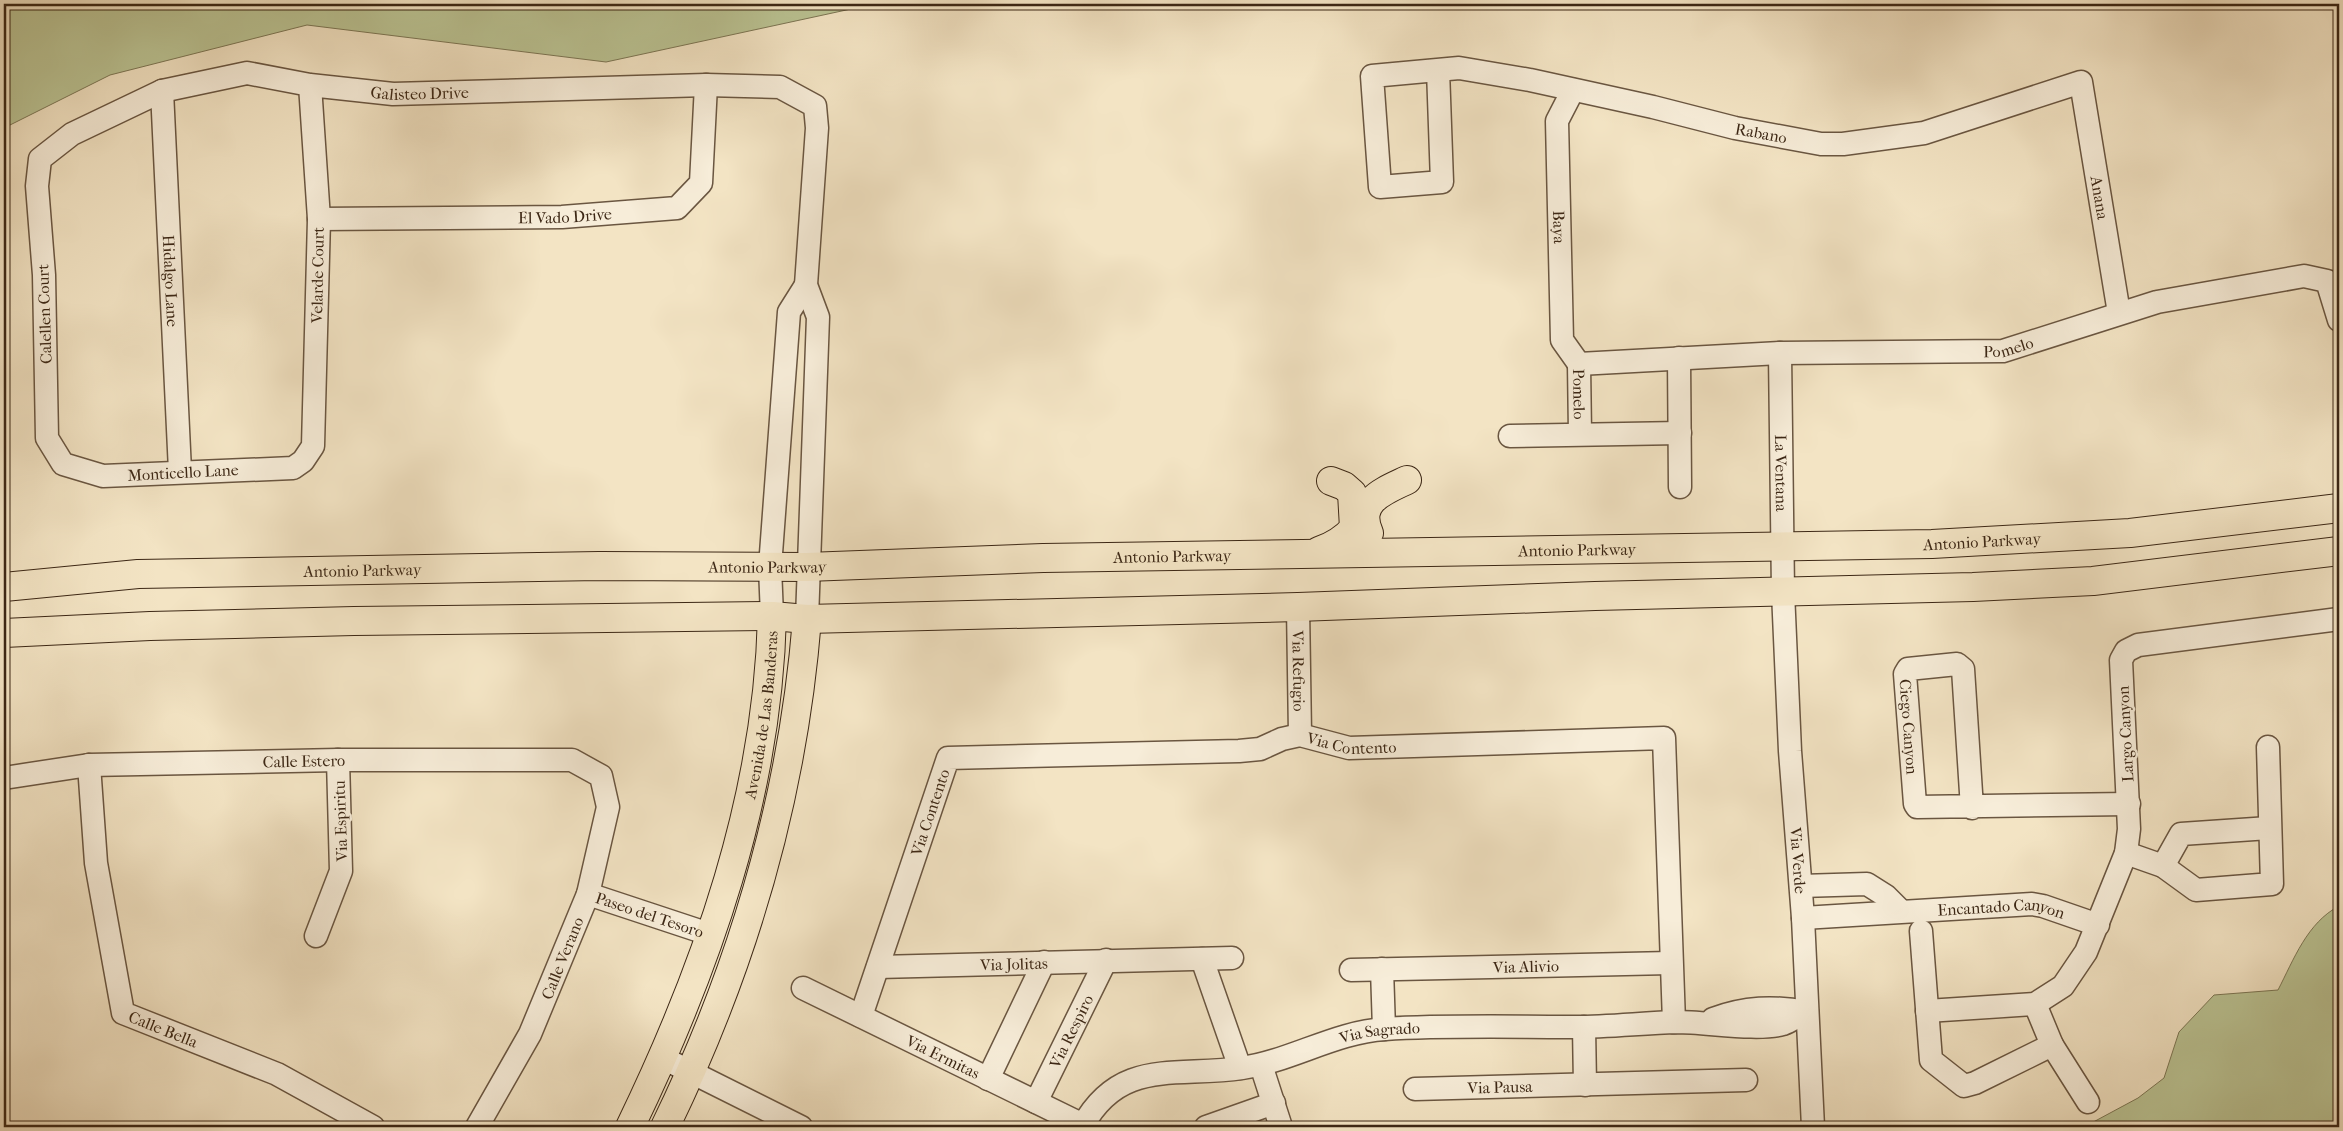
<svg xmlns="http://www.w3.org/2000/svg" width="2343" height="1131" font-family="'IM FELL French Canon',serif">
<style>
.green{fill:#bbc494;stroke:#7c7654}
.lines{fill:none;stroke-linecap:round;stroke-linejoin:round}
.minor-casing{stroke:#6a5641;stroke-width:25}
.major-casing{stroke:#3c2715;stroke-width:30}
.minor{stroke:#f7edd9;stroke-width:22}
.major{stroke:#f3e4c4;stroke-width:28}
.labels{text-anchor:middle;stroke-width:5;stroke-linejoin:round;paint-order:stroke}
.street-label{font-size:16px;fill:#3c2715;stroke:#f7edd9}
</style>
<rect width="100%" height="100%" fill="#f3e4c4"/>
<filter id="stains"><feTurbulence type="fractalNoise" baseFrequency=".004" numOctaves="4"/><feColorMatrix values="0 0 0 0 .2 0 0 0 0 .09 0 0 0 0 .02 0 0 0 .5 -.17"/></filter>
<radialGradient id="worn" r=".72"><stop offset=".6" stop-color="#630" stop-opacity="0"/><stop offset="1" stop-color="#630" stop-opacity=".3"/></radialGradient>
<!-- green -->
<g class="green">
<polygon points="4,4 874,4 606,62 307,25 110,75 4,128"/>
<path d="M 2339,906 L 2339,1127 L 2084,1127 L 2138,1098 L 2164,1078 L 2179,1032 L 2214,995 L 2278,990 C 2294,959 2307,923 2339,906 Z"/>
</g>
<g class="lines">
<!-- minor casing -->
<g class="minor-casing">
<g id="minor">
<path id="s1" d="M 1438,70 L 1442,182 L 1380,187 L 1372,76 L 1459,68 L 1530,80 L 1653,107 L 1735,128 L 1821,144 L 1843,144 L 1924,133 L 2081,82 L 2119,313"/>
<path id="s2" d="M 310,85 L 319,219 L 313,446 L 303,461 L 293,468 L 103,476 L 63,464 L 47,438 L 44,275 L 37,186 L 40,159 L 72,134 L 162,91 L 247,73 L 310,85 L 393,94 L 706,85 L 780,87 L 815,106 L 817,128 L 806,285 L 818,317 L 807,619"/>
<path id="s3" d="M 1573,90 L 1557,121 L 1562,340 L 1579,364"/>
<path id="s4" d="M 162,91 L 180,471"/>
<path id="s5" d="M 319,219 L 562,217 L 677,208 L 701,183 L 706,85"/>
<path id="s6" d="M 1780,353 L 1783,592 L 1790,751 L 1803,918 L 1813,1127"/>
<polyline points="1679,358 1680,487"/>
<path id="s7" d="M 1579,364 L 1780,353 L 2003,351 L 2157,302 L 2304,276 L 2327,281 L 2339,320"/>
<path id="s8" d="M 1579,364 L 1580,434"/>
<polyline points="1510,436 1680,433"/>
<path id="s9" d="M 1298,607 L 1300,735"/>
<polyline points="772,616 770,567 789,312 806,285"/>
<path id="s10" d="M 89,765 L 96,863 L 123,1013 L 277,1074 L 373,1127"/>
<path id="s11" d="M 4,778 L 89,765 L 338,760 L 572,760 L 601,776 L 608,807 L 588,894 L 530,1034 L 477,1127"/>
<path id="s12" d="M 1972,808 L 1963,669 L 1957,664 L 1908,669 L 1905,674 L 1915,804 L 1917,807 L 2129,804"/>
<polyline points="2126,853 2163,866 2196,890 2272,884 2268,747"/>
<polyline points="2163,866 2181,834 2269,828"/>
<polyline points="1801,886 1867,884 1886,896 1901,911"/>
<path id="s13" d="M 588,894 L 712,935"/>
<path id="s14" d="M 1803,918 L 2032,904 L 2043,906 L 2098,925"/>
<polyline points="1921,931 1931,1060 1964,1086 1975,1083 2052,1045 2035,1004"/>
<polyline points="316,936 341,871 338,760"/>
<polyline points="1202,959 1240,1068"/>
<path id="s15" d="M 878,967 L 1232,958"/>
<polyline points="1382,969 1384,1029"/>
<path id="s16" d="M 1351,970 L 1670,963"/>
<path id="s17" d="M 803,988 L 1083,1125"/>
<polyline points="1927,1011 2035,1004 2063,986 2086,952 2126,853 2129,829 2121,660 2126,651 2138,645 2339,619"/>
<path id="s18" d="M 861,1016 L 948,758 L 1239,751 L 1260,749 L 1282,739 L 1300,735 L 1349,748 L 1664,738 L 1674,1022"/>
<path d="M 1713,1019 C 1745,1007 1773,1006 1807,1012"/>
<polyline points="1584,1027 1585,1085"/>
<polyline points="2052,1045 2088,1102"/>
<polyline points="663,1058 801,1127"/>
<polyline points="1261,1065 1281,1127"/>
<polyline points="988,1079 1044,962"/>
<path id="s19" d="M 1415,1089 L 1746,1080"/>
<path id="s20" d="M 1036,1102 L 1106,960"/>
<path id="s21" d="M 1082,1127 C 1120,1057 1176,1078 1242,1068 C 1291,1061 1335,1032 1385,1029 C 1447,1025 1511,1027 1575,1027 C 1609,1027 1643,1023 1677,1022 C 1707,1022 1757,1031 1783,1024 C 1791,1021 1799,1015 1807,1012"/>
<polyline points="1206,1127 1274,1103"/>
</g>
</g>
<!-- major casing -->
<g class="major-casing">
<g id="major">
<path d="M 1369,533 C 1355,501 1384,491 1407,480"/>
<path d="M 1319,551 C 1333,546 1344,540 1354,528 L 1352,493 L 1344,486 L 1331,481"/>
<path id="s22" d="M 4,587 L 138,574 L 599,566 L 807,567 L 1043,558 L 1932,544 L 2130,533 L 2339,508"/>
<polyline points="4,633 150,626 354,621 772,616 807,619 1298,607 1595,596 1973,587 2093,581 2339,551"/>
<path id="s23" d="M 630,1127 C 707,968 768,795 772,616"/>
<path d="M 665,1127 C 743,967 793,797 807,619"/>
</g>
</g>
<!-- minor -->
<use href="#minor" class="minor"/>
<!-- major -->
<use href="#major" class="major"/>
</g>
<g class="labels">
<!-- street labels -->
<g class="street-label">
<text dy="6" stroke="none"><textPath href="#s2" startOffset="1335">Galisteo Drive</textPath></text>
<text dy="6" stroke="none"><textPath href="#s1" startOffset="682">Rabano</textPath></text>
<text dy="6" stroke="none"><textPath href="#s1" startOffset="1129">Anana</textPath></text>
<text dy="6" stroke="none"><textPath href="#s5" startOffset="246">El Vado Drive</textPath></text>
<text dy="6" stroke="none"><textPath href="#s3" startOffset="141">Baya</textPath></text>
<text transform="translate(317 275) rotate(-89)" y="6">Velarde Court</text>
<text dy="6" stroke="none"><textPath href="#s4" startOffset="190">Hidalgo Lane</textPath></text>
<text transform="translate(44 314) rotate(-92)" y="6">Calellen Court</text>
<text dy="6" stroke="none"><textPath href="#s7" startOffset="430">Pomelo</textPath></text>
<text dy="6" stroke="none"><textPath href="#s8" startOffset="30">Pomelo</textPath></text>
<text transform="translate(183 472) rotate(-3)" y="6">Monticello Lane</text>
<text dy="6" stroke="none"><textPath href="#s6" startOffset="120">La Ventana</textPath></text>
<text dy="6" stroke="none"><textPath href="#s22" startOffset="1979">Antonio Parkway</textPath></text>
<text dy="6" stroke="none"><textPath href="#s22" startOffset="1574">Antonio Parkway</textPath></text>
<text dy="6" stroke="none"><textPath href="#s22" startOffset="1169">Antonio Parkway</textPath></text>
<text dy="6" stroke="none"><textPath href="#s22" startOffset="764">Antonio Parkway</textPath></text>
<text dy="6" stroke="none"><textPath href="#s22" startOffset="359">Antonio Parkway</textPath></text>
<text dy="6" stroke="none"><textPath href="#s9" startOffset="64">Via Refugio</textPath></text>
<text dy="6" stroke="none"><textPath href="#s23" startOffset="435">Avenida de Las Banderas</textPath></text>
<text dy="6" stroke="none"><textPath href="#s12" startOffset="255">Ciego Canyon</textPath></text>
<text transform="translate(2125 734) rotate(-93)" y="6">Largo Canyon</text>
<text dy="6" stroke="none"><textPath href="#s18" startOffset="680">Via Contento</textPath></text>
<text dy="6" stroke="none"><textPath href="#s11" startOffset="301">Calle Estero</textPath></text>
<text dy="6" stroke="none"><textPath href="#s18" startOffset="215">Via Contento</textPath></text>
<text transform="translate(340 821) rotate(-92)" y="6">Via Espiritu</text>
<text dy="6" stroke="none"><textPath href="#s6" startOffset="508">Via Verde</textPath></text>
<text dy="6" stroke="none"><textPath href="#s14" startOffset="199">Encantado Canyon</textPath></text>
<text dy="6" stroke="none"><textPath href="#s13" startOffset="65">Paseo del Tesoro</textPath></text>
<text transform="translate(562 958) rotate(-68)" y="6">Calle Verano</text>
<text dy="6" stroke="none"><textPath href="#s15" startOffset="136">Via Jolitas</textPath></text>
<text dy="6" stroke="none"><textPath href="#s16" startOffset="175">Via Alivio</textPath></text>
<text dy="6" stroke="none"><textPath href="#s10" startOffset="294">Calle Bella</textPath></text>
<text dy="6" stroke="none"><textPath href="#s20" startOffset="79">Via Respiro</textPath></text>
<text dy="6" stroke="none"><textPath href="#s21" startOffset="324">Via Sagrado</textPath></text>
<text dy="6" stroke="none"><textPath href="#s17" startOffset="156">Via Ermitas</textPath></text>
<text dy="6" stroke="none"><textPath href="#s19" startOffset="85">Via Pausa</textPath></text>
</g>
</g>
<!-- margin -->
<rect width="2343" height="1131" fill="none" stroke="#f3e4c4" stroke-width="20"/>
<rect x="5" y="5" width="2333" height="1121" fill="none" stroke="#3c2715" stroke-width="2.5"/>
<rect x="10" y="10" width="2323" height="1111" fill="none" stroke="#3c2715"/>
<rect width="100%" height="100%" filter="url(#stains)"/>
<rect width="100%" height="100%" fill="url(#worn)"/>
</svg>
